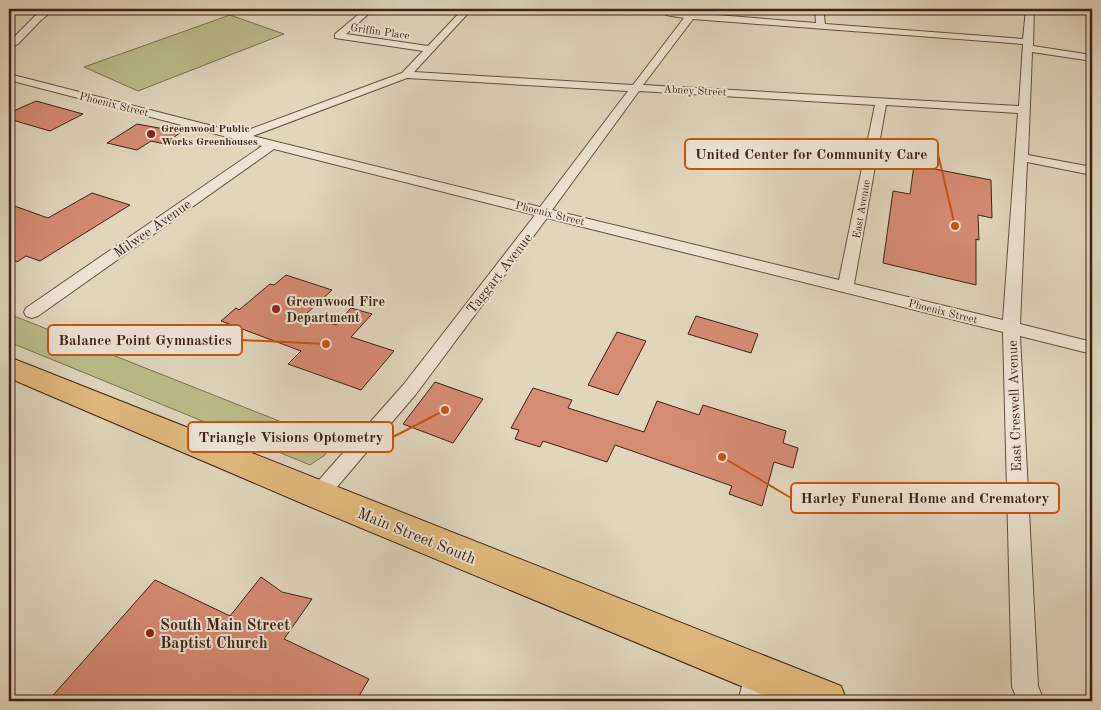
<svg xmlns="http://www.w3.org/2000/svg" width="1101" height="710" font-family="'Old Standard TT',serif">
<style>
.green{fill:#babc8b;stroke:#7c6f52}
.building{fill:#d58b74;stroke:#3d2218}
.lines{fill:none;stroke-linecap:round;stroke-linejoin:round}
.minor-casing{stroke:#664f41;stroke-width:2}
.primary-casing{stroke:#3d2218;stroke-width:2}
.minor{fill:#ece4d3;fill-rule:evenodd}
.primary{fill:#e0bb7e;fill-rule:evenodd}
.poi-dot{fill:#8f2418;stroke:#ece4d3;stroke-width:2}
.labels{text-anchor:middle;stroke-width:4;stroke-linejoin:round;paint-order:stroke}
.far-street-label{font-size:11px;fill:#3d2218;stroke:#ece4d3}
.far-poi-label{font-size:11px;font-weight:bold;fill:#3d2218;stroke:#ece4d3;text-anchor:start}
.street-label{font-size:14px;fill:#3d2218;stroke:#ece4d3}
.poi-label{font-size:14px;font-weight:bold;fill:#3d2218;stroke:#ece4d3;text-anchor:start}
.near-street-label{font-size:16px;fill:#3d2218;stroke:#ece4d3}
.near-poi-label{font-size:16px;font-weight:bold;fill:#3d2218;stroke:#ece4d3;text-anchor:start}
.leader{fill:none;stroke:#ce510e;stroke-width:2}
.callout-dot{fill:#ce510e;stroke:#ece4d3;stroke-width:2}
.callout{fill:#ece4d3;stroke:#ce510e;stroke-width:2}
.callout-label{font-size:15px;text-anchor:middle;font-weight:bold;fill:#3d2218}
</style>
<rect width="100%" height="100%" fill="#e1d6bc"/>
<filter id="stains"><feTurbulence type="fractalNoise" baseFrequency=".004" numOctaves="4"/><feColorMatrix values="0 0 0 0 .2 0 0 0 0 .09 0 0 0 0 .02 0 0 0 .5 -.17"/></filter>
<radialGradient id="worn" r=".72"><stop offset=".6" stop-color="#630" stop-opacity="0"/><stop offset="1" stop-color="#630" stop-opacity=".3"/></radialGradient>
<!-- green -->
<g class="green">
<polygon points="230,15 284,34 138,91 84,67"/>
<polygon points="9,314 322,438 329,447 325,455 310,465 9,342"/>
</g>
<!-- building -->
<g class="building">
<polygon points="36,101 83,114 50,131 9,119 9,113"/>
<polygon points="137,124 181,132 165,144 151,141 137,150 107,143"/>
<polygon points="914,165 991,180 992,218 978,215 979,240 976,239 976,285 883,263 893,191 910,194"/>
<polygon points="92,193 130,205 40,261 26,256 17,262 9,258 9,204 48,218"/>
<polygon points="286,275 332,290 305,315 336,325 351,308 372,314 351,337 394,351 361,390 288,364 301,351 221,321 236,308 239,310 270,284 274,285"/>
<polygon points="696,316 758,334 751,353 688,334"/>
<polygon points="617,332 646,341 618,395 588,385"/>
<polygon points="435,382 483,399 453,443 403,424"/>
<polygon points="533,388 572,400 568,408 644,432 657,401 699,415 703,405 786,431 783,443 798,448 793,468 774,462 762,506 729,494 732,486 615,445 607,462 543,441 540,447 515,439 519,430 511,428"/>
<polygon points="261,577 282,592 312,599 284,639 369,679 356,701 48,701 155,580 230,616"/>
</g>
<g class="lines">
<!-- minor casing -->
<g class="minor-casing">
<g id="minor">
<polygon points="45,9 55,9 41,20 18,44 9,49 9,42 35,16"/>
<path d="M 365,9 L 374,9 L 346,34 L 428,46 L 463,9 L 472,9 L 414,72 L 633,85 L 684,18 L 666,15 L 662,9 L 670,9 L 679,12 L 816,23 L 815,9 L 823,9 L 825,24 L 1023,39 L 1026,9 L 1034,9 L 1033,46 L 1092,55 L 1092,61 L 1032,52 L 1028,155 L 1092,167 L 1092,175 L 1027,162 L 1020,324 L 1092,342 L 1092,354 L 1020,336 L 1038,686 L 1044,701 L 1018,701 L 1012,687 L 1003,332 L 547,218 L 416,394 L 325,501 L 318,504 L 311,501 L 307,495 L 311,489 L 404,384 L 535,215 L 274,149 L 38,316 L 32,318 L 26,316 L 24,312 L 26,308 L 262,146 L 9,80 L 9,74 L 240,133 L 402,73 L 423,51 L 335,38 L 335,34 ZM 693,19 L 1023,44 L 1019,106 L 643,85 ZM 407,78 L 628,91 L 540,207 L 253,136 ZM 639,91 L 875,105 L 839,280 L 552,210 ZM 886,105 L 1018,113 L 1003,320 L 854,284 Z"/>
<polygon points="757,660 766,664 770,673 764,701 738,701 748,664"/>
</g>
</g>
<!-- primary casing -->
<g class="primary-casing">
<polygon id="primary" points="9,357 826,680 841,686 847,701 777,701 306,505 9,378"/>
</g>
<!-- minor -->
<use href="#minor" class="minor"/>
<!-- primary -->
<use href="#primary" class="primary"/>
</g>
<!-- markers -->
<g class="poi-dot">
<circle cx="151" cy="134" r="5"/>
<circle cx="276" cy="309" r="5"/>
<circle cx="150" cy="633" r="5"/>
</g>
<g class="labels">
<!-- far-street labels -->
<g class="far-street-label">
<text transform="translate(380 31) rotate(8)" y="4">Griffin Place</text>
<text transform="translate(695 90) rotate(3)" y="4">Abney Street</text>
<text transform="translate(114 104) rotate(14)" y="4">Phoenix Street</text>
<text transform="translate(861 209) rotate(-80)" y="4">East Avenue</text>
<text transform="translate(550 213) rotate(14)" y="4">Phoenix Street</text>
<text transform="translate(943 311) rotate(14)" y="4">Phoenix Street</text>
</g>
<!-- far-poi labels -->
<g class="far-poi-label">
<text x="161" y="132">Greenwood Public<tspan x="161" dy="13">Works Greenhouses</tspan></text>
</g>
<!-- street labels -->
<g class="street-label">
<text transform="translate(152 228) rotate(-35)" y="5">Milwee Avenue</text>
<text transform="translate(499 273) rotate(-52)" y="5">Taggart Avenue</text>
<text transform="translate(1014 406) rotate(-92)" y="5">East Creswell Avenue</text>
</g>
<!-- poi labels -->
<g class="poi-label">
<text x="286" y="306">Greenwood Fire<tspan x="286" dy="16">Department</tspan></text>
</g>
<!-- near-street labels -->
<g class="near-street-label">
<text transform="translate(417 535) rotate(22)" y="6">Main Street South</text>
</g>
<!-- near-poi labels -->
<g class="near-poi-label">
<text x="160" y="630">South Main Street<tspan x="160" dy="18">Baptist Church</tspan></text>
</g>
</g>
<!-- callouts -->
<path class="leader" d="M955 226L938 154M326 344L242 340M445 410L393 437M722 457L791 498"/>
<g class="callout-dot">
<circle cx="955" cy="226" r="5"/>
<circle cx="326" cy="344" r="5"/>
<circle cx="445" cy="410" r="5"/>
<circle cx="722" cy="457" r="5"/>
</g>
<g class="callout">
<rect x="685" y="139" width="253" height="30" rx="5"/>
<rect x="48" y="325" width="194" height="30" rx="5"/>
<rect x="188" y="422" width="205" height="30" rx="5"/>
<rect x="791" y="483" width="268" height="30" rx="5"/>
</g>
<g class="callout-label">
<text x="811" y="159">United Center for Community Care</text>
<text x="145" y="345">Balance Point Gymnastics</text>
<text x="291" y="442">Triangle Visions Optometry</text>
<text x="925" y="503">Harley Funeral Home and Crematory</text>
</g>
<!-- margin -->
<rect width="1101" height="710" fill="none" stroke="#e1d6bc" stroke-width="30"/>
<rect x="10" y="10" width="1081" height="690" fill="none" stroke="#3d2218" stroke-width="2.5"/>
<rect x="15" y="15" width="1071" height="680" fill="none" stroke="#3d2218"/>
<rect width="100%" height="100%" filter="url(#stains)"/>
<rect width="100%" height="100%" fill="url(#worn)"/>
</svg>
